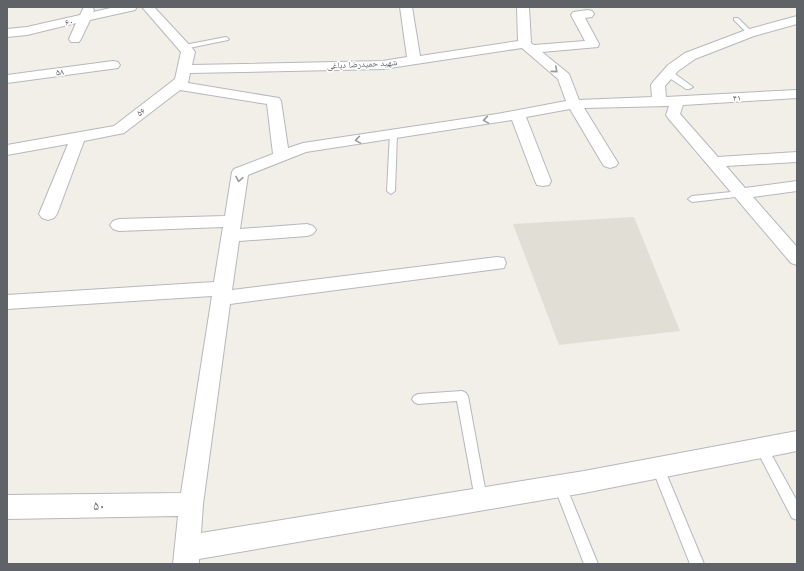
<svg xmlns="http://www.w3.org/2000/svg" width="804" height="571" font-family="'Fira Sans','Noto Naskh Arabic',sans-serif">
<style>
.education{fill:#e1ded6}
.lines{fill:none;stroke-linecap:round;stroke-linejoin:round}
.service-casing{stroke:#b5b8bc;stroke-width:2}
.minor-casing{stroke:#b5b8bc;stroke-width:2}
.service{fill:#fff;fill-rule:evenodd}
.minor{fill:#fff;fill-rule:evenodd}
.oneway{stroke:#979a9d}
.labels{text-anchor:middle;stroke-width:3;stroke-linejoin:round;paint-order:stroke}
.far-street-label{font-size:9px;fill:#5f6368;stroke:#fff}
.near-street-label{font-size:13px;fill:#5f6368;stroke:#fff}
</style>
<rect width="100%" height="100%" fill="#f1efe8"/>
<!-- education -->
<polygon class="education" points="634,217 680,331 559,345 513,224"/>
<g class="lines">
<!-- service casing -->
<g class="service-casing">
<g id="service">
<polygon points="734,18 738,18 752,32 752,34 748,34 734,20"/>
<polygon points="226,37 229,39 228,40 184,49 181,47 184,45"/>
<polygon points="665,71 671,71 693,87 689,89 686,89 665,75"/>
<polygon points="390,132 393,132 397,134 395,191 391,194 387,191"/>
<polygon points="741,191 745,194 744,196 692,202 688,199 692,196"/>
<polygon points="462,391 466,393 468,396 487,499 486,503 481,505 476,503 475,499 457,401 418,404 414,402 412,399 414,396 418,394"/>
<polygon points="761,442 765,443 797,501 797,520 792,518 755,447 757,443"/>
<polygon points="658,462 662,464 664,468 704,564 690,564 652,468 654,464"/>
<polygon points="560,480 564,482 566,486 598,564 584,564 554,486 556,482"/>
</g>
</g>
<!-- minor casing -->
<g class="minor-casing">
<g id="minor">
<polygon points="84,7 92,7 94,10 93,12 115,7 137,7 135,10 90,20 81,39 79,42 71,42 69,39 76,23 27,35 7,37 7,29 27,27 80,15"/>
<path d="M 142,7 L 154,7 L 193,49 L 195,52 L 192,65 L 383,61 L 407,57 L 400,7 L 412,7 L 420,56 L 518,41 L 517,7 L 529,7 L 531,43 L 534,45 L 585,41 L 571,15 L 573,12 L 588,10 L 592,11 L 594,14 L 592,17 L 585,18 L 599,44 L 598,47 L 542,52 L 569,74 L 579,100 L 652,97 L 651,85 L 653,82 L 668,65 L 685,53 L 746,30 L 797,16 L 797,24 L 754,36 L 695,59 L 678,71 L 665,86 L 666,97 L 797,90 L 797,98 L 683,105 L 680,114 L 718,157 L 797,152 L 797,162 L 726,166 L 745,188 L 797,181 L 797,191 L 753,197 L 797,247 L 797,265 L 791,263 L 668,118 L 666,115 L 669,106 L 584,108 L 618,163 L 616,166 L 610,168 L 604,166 L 602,163 L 570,109 L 526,117 L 551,181 L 549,185 L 543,186 L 537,185 L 535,181 L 512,120 L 306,152 L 248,175 L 240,229 L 307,224 L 313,226 L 316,230 L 313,234 L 307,236 L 239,241 L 232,290 L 497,257 L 504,258 L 506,263 L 504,268 L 497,269 L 230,304 L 203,504 L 201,533 L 584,471 L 797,431 L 797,451 L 584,493 L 199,559 L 199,564 L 173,564 L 178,516 L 7,519 L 7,495 L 181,493 L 212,296 L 7,309 L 7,295 L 214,282 L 223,227 L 119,231 L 113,229 L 110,225 L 113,221 L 119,219 L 225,216 L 232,172 L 234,169 L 273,154 L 267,104 L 180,90 L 124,133 L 84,141 L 57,214 L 54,218 L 48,220 L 42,218 L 39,214 L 68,144 L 7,155 L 7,145 L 114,126 L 175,79 L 181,52 ZM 522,48 L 558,79 L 566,101 L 497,114 L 303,143 L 288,148 L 281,101 L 279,98 L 188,83 L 190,73 L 383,69 Z"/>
<polygon points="113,61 118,62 120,65 118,68 7,83 7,75"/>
</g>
</g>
<!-- service -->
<use href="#service" class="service"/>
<!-- minor -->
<use href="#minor" class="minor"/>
</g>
<!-- one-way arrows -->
<defs><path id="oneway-chevron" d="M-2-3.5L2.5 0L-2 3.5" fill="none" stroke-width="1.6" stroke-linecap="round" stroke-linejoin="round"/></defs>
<g class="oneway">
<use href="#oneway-chevron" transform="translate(555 70) rotate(41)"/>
<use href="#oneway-chevron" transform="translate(486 120) rotate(171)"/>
<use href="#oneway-chevron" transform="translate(358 140) rotate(171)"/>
<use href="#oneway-chevron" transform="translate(239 179) rotate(99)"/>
</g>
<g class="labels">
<!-- far-street labels -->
<g class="far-street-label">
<text transform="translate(69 22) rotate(-13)" y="3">۶۰</text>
<text transform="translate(362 64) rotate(-3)" y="3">شهید حمیدرضا دباغی</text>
<text transform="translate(60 72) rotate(-7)" y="3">۵۸</text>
<text transform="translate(737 98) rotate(-3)" y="3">۴۱</text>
<text transform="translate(141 112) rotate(-37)" y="3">۵۶</text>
</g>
<!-- near-street labels -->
<g class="near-street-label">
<text transform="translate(99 505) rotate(-1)" y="5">۵۰</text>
</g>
</g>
<!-- border -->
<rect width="804" height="571" fill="none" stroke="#5f6368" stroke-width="16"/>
</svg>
